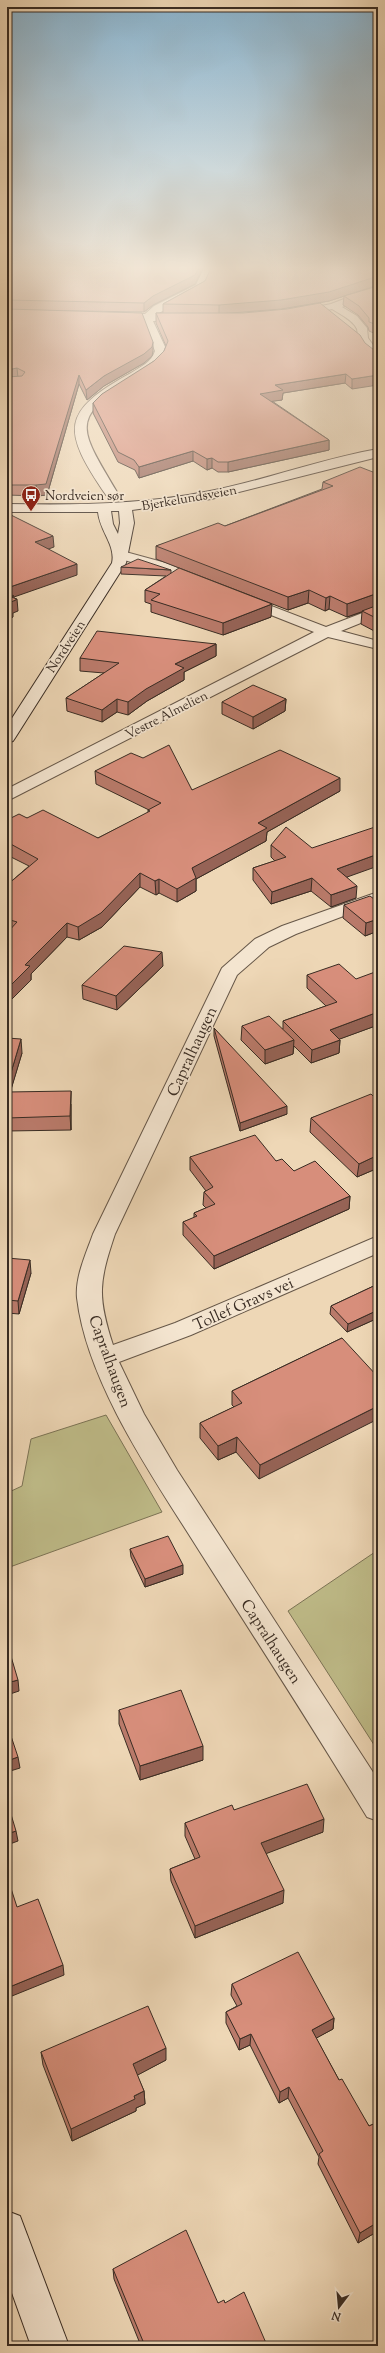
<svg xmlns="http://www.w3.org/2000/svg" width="385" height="2353" font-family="'Sorts Mill Goudy',serif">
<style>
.green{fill:#bfbc89;stroke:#7c7456}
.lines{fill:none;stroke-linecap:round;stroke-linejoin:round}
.minor-casing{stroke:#665748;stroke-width:2}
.secondary-casing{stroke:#392c23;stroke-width:2}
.minor{fill:#f4e5d0;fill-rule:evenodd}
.secondary{fill:#f4e5d0;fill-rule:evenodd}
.wall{fill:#b97a6a;stroke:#392c23}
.shaded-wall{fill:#966356;stroke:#392c23}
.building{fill:#d78e7b;stroke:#392c23}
.labels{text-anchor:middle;stroke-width:3.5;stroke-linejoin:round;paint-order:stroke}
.far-poi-label{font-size:13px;fill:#392c23;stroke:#f4e5d0;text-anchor:start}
.far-street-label{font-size:13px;fill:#392c23;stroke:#f4e5d0}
.street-label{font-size:16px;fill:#392c23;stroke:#f4e5d0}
</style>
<rect width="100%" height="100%" fill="#eed7b6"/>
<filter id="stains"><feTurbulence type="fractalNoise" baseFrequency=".005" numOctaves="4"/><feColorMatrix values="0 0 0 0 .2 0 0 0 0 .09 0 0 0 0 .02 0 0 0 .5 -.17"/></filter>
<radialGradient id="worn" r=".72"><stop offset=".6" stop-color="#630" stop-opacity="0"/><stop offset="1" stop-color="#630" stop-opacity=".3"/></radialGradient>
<!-- green -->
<g class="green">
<polygon points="106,1415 162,1512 7,1568 7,1493 22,1486 31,1439"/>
<polygon points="378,1550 378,1751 288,1611"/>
</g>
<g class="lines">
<!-- minor casing -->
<g class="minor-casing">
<g id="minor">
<path d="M 205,266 L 215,266 L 204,289 L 157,314 L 185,315 L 190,318 L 189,320 L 153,321 L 167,351 C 163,364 152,370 141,376 C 68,417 78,426 117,492 L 111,496 L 106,495 C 62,430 60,412 131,373 C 140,367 152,362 155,351 L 143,321 L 114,320 L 109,317 L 114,314 L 145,314 L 154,306 L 196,285 Z"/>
<path d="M 378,286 L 378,293 L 342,307 L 357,316 L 367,328 L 368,338 L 378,352 L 378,361 C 369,359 361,347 358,338 C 357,336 358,332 357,329 C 353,320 340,314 332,309 L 297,317 L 292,314 L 293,312 L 331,304 Z"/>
<polygon points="122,551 166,563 207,580 209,583 202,587 197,586 156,569 117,558 115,555 117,552"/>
<polygon points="243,595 326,627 378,607 378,616 341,631 378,641 378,649 328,637 7,801 7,789 314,632 238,602 236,599 238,596"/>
<path d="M 378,892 L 378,903 L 296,934 L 269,947 L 237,975 L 115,1234 C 99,1282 97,1296 113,1345 L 175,1323 L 378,1236 L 378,1253 L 191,1335 L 119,1362 L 144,1414 L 177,1470 L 378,1780 L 378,1821 L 367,1817 C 313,1728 256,1640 200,1552 C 155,1480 87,1384 77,1298 C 75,1277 86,1254 93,1234 L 222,968 L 255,939 L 282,926 Z"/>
</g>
</g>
<!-- secondary casing -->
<g class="secondary-casing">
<g id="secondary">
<path d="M 378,449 L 378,457 L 211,499 L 132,510 L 134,523 L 126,563 L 15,738 L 13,741 L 7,743 L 7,726 L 112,563 C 116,545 100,532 98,512 L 7,512 L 7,504 C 75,505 143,505 210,491 C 266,480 321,459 378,449 ZM 111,511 L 119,511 L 120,523 L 118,534 L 113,524 Z"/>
<polygon points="7,2211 20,2216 69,2346 31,2346 7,2279"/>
</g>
</g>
<!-- minor -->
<use href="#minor" class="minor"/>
<!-- secondary -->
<use href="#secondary" class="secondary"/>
</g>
<!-- wall -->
<g class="wall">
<polygon points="7,266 195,284 153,305 144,312 21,310 153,351 152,356 144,363 104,386 87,400 79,384 47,495 37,496 7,495"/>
<polygon points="378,266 378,285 329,301 281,309 228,313 360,335 352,389 345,383 283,393 282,400 272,401 329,440 329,450 228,472 218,472 212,468 207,470 193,461 139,478 135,470 118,462 93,413 93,403 154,361 164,351 166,346 156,323 156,313 163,313 163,304 205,281"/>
<polygon points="378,286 378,335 369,331 368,327 358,315 343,305 344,296"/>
<polygon points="378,474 378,633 361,624 362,612 347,617 329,609 325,611 308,603 288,610 156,559 156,546 225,526 322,489 323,482"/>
<polygon points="121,567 171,570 171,573 271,617 223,635 151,612 151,604 145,602 145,590 166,576 121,574"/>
<polygon points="216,644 216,656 184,672 184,680 147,701 128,715 117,712 102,722 67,711 66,698 104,673 80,671 80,658"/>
<polygon points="286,699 285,711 253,729 222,714 222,702"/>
<polygon points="95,771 192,790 340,791 267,832 266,841 196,879 196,891 177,902 159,893 156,895 140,887 102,927 79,940 67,937 31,974 31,980 11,1000 7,999 7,885 29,866 7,855 7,820 27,818 98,838 148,813 148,810 149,810 96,784"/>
<polygon points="271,845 347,877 356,898 331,907 311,891 271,904 253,880 253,868 275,861 271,857"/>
<polygon points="378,902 378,931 365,936 343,918 344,905"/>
<polygon points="163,966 117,1010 83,999 82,985"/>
<polygon points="307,975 378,1025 339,1039 340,1040 339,1053 311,1063 294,1046 293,1054 265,1064 241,1040 242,1026 283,1029 283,1021 326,1006 307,988"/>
<polygon points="214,1028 287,1114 240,1131 214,1036"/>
<polygon points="7,1036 7,1038 22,1053 10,1092 71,1104 71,1130 7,1131"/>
<polygon points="378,1095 378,1168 357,1177 310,1132 311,1118"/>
<polygon points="190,1157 276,1161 294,1171 350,1196 349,1209 214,1269 183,1235 183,1222 194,1218 194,1213 206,1208 203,1205 204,1192 206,1191 190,1170"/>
<polygon points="7,1258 31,1273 19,1314 7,1313"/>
<polygon points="378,1284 378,1318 347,1332 330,1314 331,1306"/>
<polygon points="342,1338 259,1479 236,1452 218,1460 200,1438 200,1423 234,1407 232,1405 232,1391"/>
<polygon points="130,1549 183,1574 145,1587 131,1557"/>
<polygon points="119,1710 203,1760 140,1780 119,1724"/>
<polygon points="234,1810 323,1832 266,1853 283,1903 195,1938 171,1881 170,1869 195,1859 185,1836 185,1823"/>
<polygon points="232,1984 334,2018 333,2029 316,2038 339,2080 369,2126 378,2122 378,2231 358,2243 318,2164 319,2157 288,2098 279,2103 250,2045 239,2050 226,2023 226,2012 237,2006 231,1995"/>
<polygon points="41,2052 166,2060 137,2075 144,2091 145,2104 136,2108 136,2111 72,2141 43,2065"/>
<polygon points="113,2269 218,2303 225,2303 266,2346 141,2346 114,2279"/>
</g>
<!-- shaded-wall -->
<g class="shaded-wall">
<polygon points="200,266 204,266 195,284 153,305 144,312 144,303 153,296"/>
<polygon points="378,276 378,285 329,301 281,309 219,314 219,305"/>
<polygon points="153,342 153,351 152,356 144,363 104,386 87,400 86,390 104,376"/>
<polygon points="17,368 18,378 7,379 7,370"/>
<polygon points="346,374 345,383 283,393 282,400 260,403 260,394 275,385"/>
<polygon points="79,375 79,384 47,495 37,496 36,485"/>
<polygon points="378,375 378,385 352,389 352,379"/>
<polygon points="329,440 329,450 228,472 228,462"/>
<polygon points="193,451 193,461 139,478 139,467"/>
<polygon points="212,458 212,468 207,470 207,459"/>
<polygon points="53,536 54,547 35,554 35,542"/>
<polygon points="77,564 77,575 14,597 14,601 17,599 18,611 13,613 13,617 7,621 7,588"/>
<polygon points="309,590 308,603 288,610 288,597"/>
<polygon points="378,593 378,606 347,617 347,604"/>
<polygon points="330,596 329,609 325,611 326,598"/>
<polygon points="272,604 271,617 223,635 223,623"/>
<polygon points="216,644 216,656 184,672 184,680 147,701 128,715 128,702 175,664"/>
<polygon points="117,699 117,712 102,722 102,710"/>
<polygon points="286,699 285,711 253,729 253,717"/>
<polygon points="340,778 340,791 267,832 266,841 196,879 196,891 177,902 177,889 192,868 258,823"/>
<polygon points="378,854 378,866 336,881 337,869"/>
<polygon points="140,873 140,887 102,927 79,940 78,927"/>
<polygon points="312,878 311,891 271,904 272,892"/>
<polygon points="159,879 159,893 156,895 155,881"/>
<polygon points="357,886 356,898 331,907 331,895"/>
<polygon points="378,919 378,931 365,936 366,923"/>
<polygon points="67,923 67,937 31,974 31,980 11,1000 10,986 25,965"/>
<polygon points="162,952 163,966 117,1010 116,996"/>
<polygon points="378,1012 378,1025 329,1043 330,1030"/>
<polygon points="21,1039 22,1053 7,1103 7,1086"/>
<polygon points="294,1040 293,1054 265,1064 265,1050"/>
<polygon points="340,1040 339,1053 311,1063 312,1050"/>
<polygon points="71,1091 71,1130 70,1116"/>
<polygon points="287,1106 287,1114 240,1131 240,1123"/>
<polygon points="378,1155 378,1168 357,1177 359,1164"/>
<polygon points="350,1196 349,1209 214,1269 214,1256"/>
<polygon points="30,1260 31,1273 19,1314 18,1301"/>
<polygon points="378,1310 378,1318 347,1332 348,1324"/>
<polygon points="378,1406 378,1419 259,1479 260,1465"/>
<polygon points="237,1437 236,1452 218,1460 218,1446"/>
<polygon points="183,1565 183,1574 145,1587 145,1579"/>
<polygon points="18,1680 19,1691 7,1695 7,1683"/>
<polygon points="203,1746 203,1760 140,1780 140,1766"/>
<polygon points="18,1757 20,1768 7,1772 7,1761"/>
<polygon points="324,1819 323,1832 260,1856 261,1843"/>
<polygon points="16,1831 18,1841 7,1845 7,1834"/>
<polygon points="284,1890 283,1903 195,1938 195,1926"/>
<polygon points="63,1965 64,1975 7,1998 7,1988"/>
<polygon points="334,2018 333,2029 311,2041 312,2030"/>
<polygon points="251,2034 250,2045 239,2050 240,2039"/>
<polygon points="166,2048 166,2060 134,2077 133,2064"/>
<polygon points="289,2087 288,2098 279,2103 280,2092"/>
<polygon points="144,2091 145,2104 136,2108 136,2111 72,2141 71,2129"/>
<polygon points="378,2222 378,2231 358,2243 360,2233"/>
<polygon points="266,2343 266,2346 260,2346"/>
</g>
<!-- building -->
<g class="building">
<polygon points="7,266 200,266 195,275 153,296 144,303 7,300"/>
<polygon points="212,266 378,266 378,276 329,292 281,300 219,305 163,304 205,281"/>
<polygon points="378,286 378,325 369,322 369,318 359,306 344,296"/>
<polygon points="320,303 360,335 365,343 378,353 378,375 352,379 346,374 275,385 283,390 260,394 329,440 228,462 218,462 212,458 207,459 193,451 139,467 134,460 118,452 93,403 102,394 154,361 164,351 168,341 156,313 243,313 287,309"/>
<polygon points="7,309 142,313 153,342 152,347 144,354 104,376 86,390 79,375 46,484 36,485 7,485 7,377 22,376 25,372 17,368 7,370"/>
<polygon points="360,467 378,474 378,593 347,604 330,596 326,598 309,590 288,597 156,546 218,523 225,526 333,486 323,482"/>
<polygon points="7,513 53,536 35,542 77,564 7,588"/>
<polygon points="138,559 171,570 121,567"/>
<polygon points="179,568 272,604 223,623 151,600 160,594 145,590"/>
<polygon points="7,593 14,596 11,597 17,599 8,604 12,606 7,609"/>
<polygon points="378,605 378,619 362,611"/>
<polygon points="97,631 216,644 175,664 184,668 146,689 128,702 117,699 102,710 66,698 119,663 80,658"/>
<polygon points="253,685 286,699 253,717 222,702"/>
<polygon points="169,745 192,790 280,750 340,778 258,823 267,828 192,868 196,878 177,889 159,879 155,881 140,873 101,913 78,927 67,923 25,965 30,966 10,986 7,986 7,933 17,922 7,919 7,885 38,859 7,842 7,820 19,814 27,818 43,810 98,838 150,811 148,810 161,803 95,771 131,753 143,758"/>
<polygon points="378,826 378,854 337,869 357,886 331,895 312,878 272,892 253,868 286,857 271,845 286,827 312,848"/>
<polygon points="370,896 378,902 378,919 366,923 344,905"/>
<polygon points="124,946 162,952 116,996 82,985"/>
<polygon points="339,964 356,979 375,972 378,975 378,1012 330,1030 340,1040 312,1050 283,1021 337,1002 307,975"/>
<polygon points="269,1016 294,1040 265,1050 242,1026"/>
<polygon points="214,1028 287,1106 240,1123"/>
<polygon points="7,1038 21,1039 7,1086"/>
<polygon points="71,1091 70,1116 7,1118 7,1092"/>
<polygon points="371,1094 374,1097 378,1095 378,1155 359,1164 311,1118"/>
<polygon points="255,1135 276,1161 282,1159 294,1171 315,1161 350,1196 214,1256 183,1222 197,1216 194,1213 215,1204 204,1192 213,1187 190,1157"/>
<polygon points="7,1258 30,1260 18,1301 7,1300"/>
<polygon points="378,1284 378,1310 348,1324 331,1306"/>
<polygon points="342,1338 378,1377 378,1406 260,1465 237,1437 218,1446 200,1423 242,1403 232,1391"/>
<polygon points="168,1536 183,1565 145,1579 130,1549"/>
<polygon points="10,1653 18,1680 7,1683 7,1654"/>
<polygon points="181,1690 203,1746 140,1766 119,1710"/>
<polygon points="10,1733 18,1757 7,1761 7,1734"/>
<polygon points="307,1784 324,1819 261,1843 284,1890 195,1926 170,1869 200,1857 185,1823 232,1805 234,1810"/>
<polygon points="7,1801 16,1831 7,1834"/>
<polygon points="7,1876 17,1907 38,1899 63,1965 7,1988"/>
<polygon points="298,1952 334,2018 312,2030 339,2080 342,2079 369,2126 378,2122 378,2222 360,2233 319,2154 323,2151 289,2087 280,2092 251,2034 240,2039 226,2012 242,2004 232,1984"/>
<polygon points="148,2006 166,2048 133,2064 144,2091 134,2096 135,2099 71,2129 41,2052"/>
<polygon points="186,2230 218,2303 224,2300 225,2303 244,2292 266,2343 260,2346 145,2346 113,2269"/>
</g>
<!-- sky -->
<linearGradient id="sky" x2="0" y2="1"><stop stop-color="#89b6d3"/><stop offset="0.45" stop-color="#f7edde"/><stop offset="1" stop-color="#f7edde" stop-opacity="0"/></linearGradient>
<rect width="385" height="595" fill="url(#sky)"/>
<!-- icons -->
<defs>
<g id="bus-pin" transform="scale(1)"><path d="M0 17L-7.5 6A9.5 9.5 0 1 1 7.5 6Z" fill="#8f2418" stroke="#f4e5d0"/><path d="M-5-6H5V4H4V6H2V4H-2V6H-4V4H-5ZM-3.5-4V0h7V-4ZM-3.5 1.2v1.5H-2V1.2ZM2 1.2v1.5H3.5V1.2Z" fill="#fff"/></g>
</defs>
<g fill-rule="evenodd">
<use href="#bus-pin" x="31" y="495"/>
</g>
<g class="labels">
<!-- far-poi labels -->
<g class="far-poi-label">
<text x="45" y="500">Nordveien sør</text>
</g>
<!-- far-street labels -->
<g class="far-street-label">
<text transform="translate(189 497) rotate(-10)" y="5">Bjerkelundsveien</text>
<text transform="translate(65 646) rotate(-57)" y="5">Nordveien</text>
<text transform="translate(166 714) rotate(-27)" y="5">Vestre Almelien</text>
</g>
<!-- street labels -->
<g class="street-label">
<text transform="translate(191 1051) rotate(-65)" y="6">Capralhaugen</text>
<text transform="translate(243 1303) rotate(-24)" y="6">Tollef Gravs vei</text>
<text transform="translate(111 1361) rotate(70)" y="6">Capralhaugen</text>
<text transform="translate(272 1641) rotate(57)" y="6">Capralhaugen</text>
</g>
</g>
<!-- margin -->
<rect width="385" height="2353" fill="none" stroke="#eed7b6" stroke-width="24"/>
<rect x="8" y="8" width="369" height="2337" fill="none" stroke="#392c23" stroke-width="2"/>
<rect x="12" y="12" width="361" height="2329" fill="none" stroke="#392c23"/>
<!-- north arrow -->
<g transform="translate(339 2307) rotate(196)" stroke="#f4e5d0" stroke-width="3" paint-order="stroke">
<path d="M0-3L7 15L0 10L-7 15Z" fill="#392c23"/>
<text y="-6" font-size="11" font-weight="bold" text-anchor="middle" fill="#392c23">N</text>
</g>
<rect width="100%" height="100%" filter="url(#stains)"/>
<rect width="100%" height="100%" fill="url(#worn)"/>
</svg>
